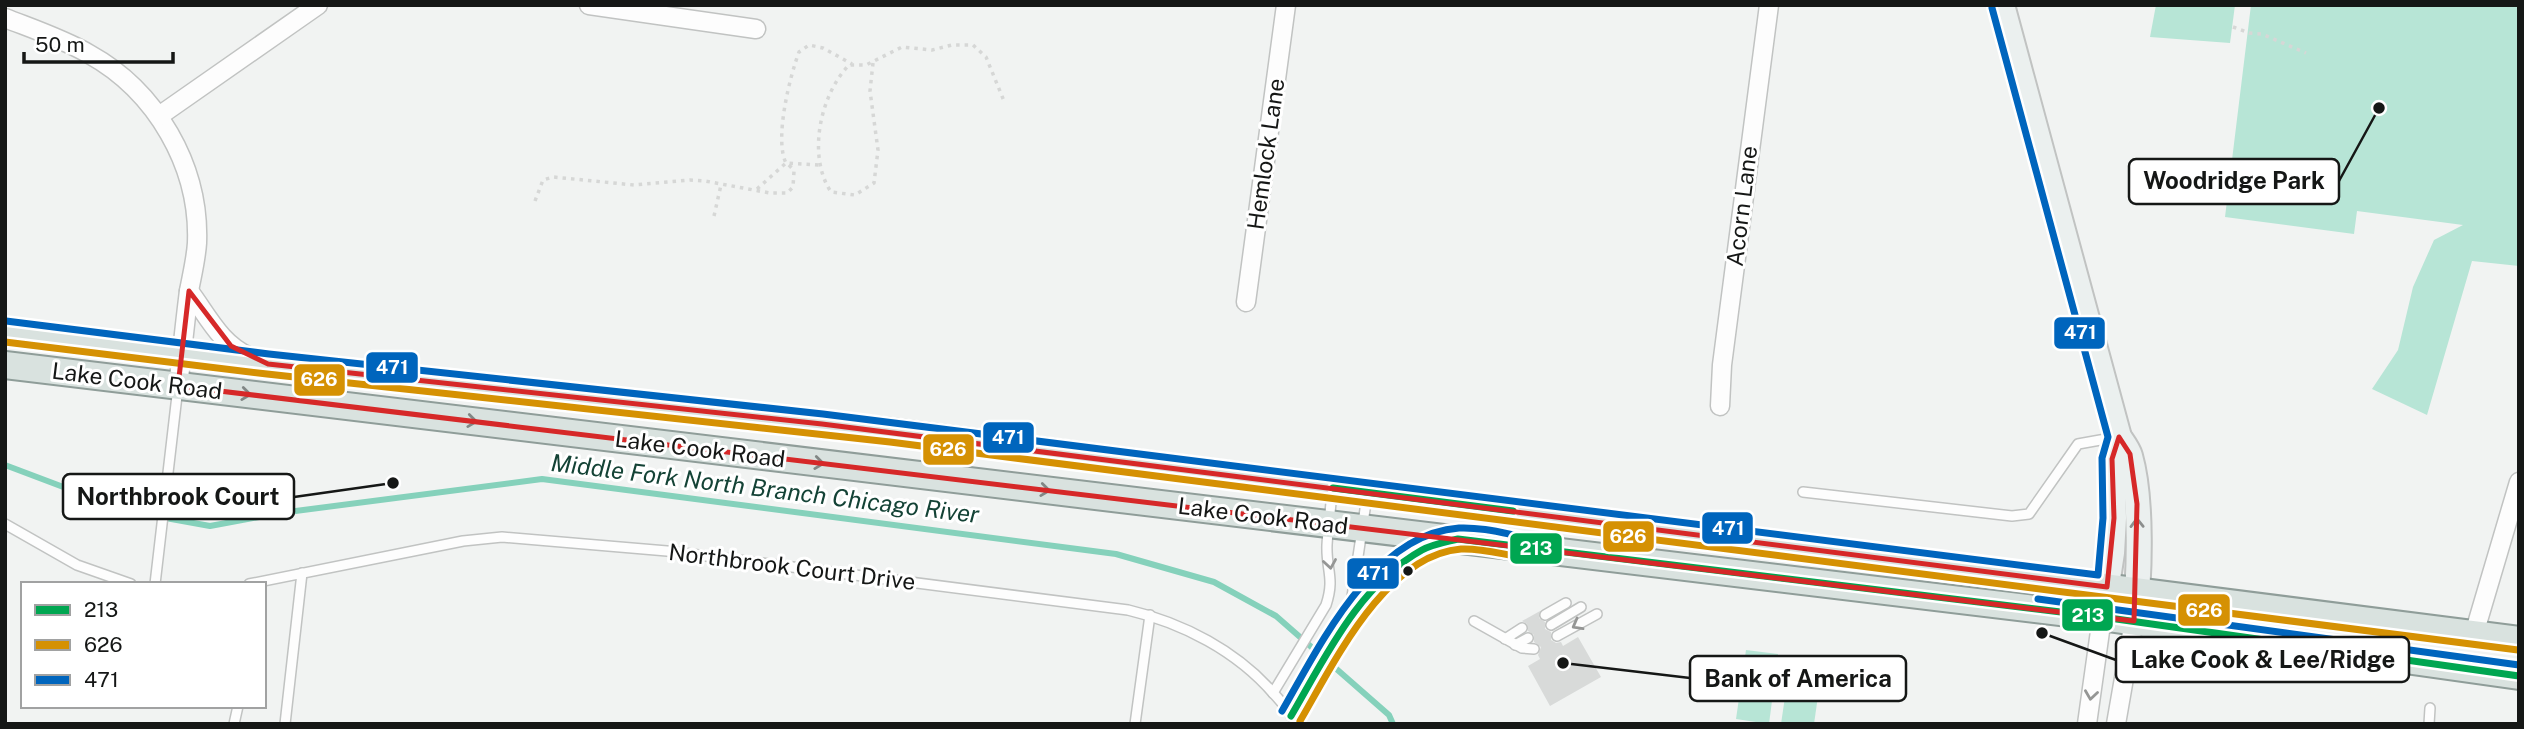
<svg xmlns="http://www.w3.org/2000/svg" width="2524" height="729" font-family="'Public Sans',sans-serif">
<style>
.green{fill:#b7e5d6}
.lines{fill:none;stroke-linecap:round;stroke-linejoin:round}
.stream{stroke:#85d1bb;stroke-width:6}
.building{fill:#d8dad9}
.lane-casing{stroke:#c1c3c2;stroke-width:12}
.street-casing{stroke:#c1c3c2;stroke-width:21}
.secondary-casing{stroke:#c1c3c2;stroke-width:28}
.primary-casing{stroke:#8f9d99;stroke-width:30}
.path{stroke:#d6d7d6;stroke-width:3.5;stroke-dasharray:3.5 5;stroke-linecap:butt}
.lane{stroke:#fdfdfd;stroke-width:9}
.street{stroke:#fdfdfd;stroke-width:18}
.secondary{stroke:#ebf0ef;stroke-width:24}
.primary{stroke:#d9e2df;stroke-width:26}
.bus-1-casing{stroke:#fff;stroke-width:12}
.bus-2-casing{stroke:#fff;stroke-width:12}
.bus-3-casing{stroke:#fff;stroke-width:12}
.bus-1{stroke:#00a651;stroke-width:7}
.bus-2{stroke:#d59103;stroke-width:7}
.bus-3{stroke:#0065bd;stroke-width:7}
.oneway{stroke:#818785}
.oneway2{stroke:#8b8e8d}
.oneway3{stroke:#959695}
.marked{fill:none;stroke:#d62828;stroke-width:5;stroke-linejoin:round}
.bus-dot{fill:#151716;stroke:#fff;stroke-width:2.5}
.labels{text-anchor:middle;stroke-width:6;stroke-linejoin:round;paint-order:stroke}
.street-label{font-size:23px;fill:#151716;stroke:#fff}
.water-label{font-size:24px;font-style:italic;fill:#144336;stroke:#fff}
.leader{fill:none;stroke:#151716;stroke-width:2.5}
.callout-dot{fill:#151716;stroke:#fff;stroke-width:2.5}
.callout{fill:#fff;stroke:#151716;stroke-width:2.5}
.callout-label{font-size:24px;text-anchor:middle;font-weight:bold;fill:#151716}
.line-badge{stroke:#fff;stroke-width:2.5}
.badge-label{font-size:19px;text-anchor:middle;font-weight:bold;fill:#fff}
</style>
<rect width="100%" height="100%" fill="#f1f3f2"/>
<!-- green -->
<g class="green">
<polygon points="2156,5 2235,5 2230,43 2150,37"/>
<polygon points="2251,5 2519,5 2519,266 2472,261 2427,415 2372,389 2398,350 2413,287 2434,240 2463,225 2357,211 2354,234 2225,217"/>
<polygon points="1746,650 1778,654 1769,724 1736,719"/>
<polygon points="1791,656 1823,661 1814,724 1781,724"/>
</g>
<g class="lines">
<!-- stream -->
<polyline class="stream" points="5,465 127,511 210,526 280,513 542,479 1116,554 1214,582 1276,616 1389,715 1393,724"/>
</g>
<!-- building -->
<polygon class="building" points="1540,611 1539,618 1545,622 1545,629 1551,632 1551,640 1556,643 1561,642 1563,646 1578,637 1601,677 1550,706 1528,666 1540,659 1538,655 1541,647 1534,642 1534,635 1528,631 1527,624 1522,621"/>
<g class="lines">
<!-- lane casing -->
<g class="lane-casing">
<g id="lane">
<polyline points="1803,492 2012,516 2029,514 2078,444 2117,437"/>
<polyline points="5,524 77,565 131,584"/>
<polyline points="155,584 178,387"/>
<path d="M 249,584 L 463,541 L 502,537 L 667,551 L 1128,610 C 1183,623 1237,651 1274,694 C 1283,703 1290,714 1299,724"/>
<polyline points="1545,615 1566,603"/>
<polyline points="1349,617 1367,496"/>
<polyline points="1474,621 1522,648 1534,649"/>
<polyline points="1551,625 1581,607"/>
<polyline points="1557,636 1597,614"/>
<polyline points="1505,639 1522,628"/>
<polyline points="1515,645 1528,638"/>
<path d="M 1273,693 L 1326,605 C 1335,578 1326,570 1327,545 C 1328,527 1331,508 1332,490"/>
<path d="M 1291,716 C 1329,652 1363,572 1437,545"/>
<polyline points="234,724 238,706"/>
<polyline points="285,724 302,573"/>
<polyline points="1135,724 1150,615"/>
<polyline points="2429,724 2430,708"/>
</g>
</g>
<!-- street casing -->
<g class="street-casing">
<g id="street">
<polyline points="589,5 756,29"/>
<path d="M 5,18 C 33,29 63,39 89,54 C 156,91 200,166 197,243 C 196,259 192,275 189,291 C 185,322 182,354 178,386"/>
<polyline points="159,116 318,5"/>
<path d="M 189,291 C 208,316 220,344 250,357"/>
<polyline points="1246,302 1286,5"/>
<polyline points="1720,406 1722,365 1769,5"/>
<polyline points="2474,634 2519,482"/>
<polyline points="2087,724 2102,617"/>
<polyline points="2116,724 2134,621"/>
</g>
</g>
<!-- secondary casing -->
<g class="secondary-casing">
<g id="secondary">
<path d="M 2002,5 L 2119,437 C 2123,443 2128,449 2130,456 C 2142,498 2140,577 2134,621"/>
<polyline points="2102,617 2112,553 2114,518 2112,459 2119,437"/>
</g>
</g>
<!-- primary casing -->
<g class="primary-casing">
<g id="primary">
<polyline points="5,331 268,364 891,432 2519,640"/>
<polyline points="5,365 2102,617 2519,676"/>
</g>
</g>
<!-- path -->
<g class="path">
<polyline points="2233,27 2249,33 2262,34 2306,53"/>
<path d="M 873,63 L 870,91 L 878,150 L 874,183 L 855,195 L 831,192 C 807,156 820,95 849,65 L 866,65 L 902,47 L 932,50 L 952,45 L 973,45 L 986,57 L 1004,101"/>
<polyline points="757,189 786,163 820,165"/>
<path d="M 535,201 L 543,180 L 553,177 L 634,185 L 690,180 L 705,181 L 770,193 L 787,193 L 793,187 L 794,171 C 794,170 787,163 786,163 C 774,139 790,76 799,52 L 809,45 L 823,48 L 852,64"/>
<polyline points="714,216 721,185"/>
</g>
<!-- lane -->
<use href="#lane" class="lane"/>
<!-- street -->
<use href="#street" class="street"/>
<!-- secondary -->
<use href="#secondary" class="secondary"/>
<!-- primary -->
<use href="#primary" class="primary"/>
<!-- bus-1 casing -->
<g class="bus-1-casing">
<g id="bus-1">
<polyline points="1333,488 1513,511"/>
<path d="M 1291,716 C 1326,656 1359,585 1422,550 C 1433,544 1446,542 1458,539 L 2102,617 L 2519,676"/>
</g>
</g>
<!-- bus-2 casing -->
<g class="bus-2-casing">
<g id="bus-2">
<polyline points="5,342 267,374 890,442 2518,650"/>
<path d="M 1300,721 C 1334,663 1385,555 1461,549 C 1481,548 1501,554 1520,557"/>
</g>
</g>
<!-- bus-3 casing -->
<g class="bus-3-casing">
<g id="bus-3">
<polyline points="6,321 269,354 823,414 2098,575 2103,518 2102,458 2108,437 1992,8"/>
<polyline points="2038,599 2519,665"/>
<path d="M 1282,711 C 1320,645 1373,534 1459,528 C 1481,527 1503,533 1524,537"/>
</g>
</g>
<!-- bus-1 -->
<use href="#bus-1" class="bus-1"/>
<!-- bus-2 -->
<use href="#bus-2" class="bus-2"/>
<!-- bus-3 -->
<use href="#bus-3" class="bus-3"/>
</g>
<!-- one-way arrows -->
<defs><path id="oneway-chevron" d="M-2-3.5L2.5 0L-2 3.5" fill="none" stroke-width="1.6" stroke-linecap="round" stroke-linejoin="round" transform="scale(1.75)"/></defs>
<g class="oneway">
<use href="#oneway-chevron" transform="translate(246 394) rotate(7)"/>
<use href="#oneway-chevron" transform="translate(472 421) rotate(7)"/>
<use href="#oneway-chevron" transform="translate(819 463) rotate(7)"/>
<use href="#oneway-chevron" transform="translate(1045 490) rotate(7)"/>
</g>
<use class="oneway2" href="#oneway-chevron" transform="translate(2137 523) rotate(-91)"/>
<g class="oneway3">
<use href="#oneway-chevron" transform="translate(1330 564) rotate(81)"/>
<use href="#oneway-chevron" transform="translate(1577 625) rotate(151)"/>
<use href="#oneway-chevron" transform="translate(2091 695) rotate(98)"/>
</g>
<!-- marked area -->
<path class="marked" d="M 189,291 L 231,346 L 268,364 L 822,424 L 2107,587 L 2114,518 L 2112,459 L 2119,437 L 2130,454 L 2137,504 L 2134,621 L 178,386 Z"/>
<!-- markers -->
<circle class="bus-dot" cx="1408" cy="571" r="6"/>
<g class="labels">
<!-- street labels -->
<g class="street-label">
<text transform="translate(1266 154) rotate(-82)" y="8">Hemlock Lane</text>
<text transform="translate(1742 206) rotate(-83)" y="8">Acorn Lane</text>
<text transform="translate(137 381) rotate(7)" y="8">Lake Cook Road</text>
<text transform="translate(700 449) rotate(7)" y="8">Lake Cook Road</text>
<text transform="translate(1263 516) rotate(7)" y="8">Lake Cook Road</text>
<text transform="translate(792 567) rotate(7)" y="8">Northbrook Court Drive</text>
</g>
<!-- water labels -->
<g class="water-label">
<text transform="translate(765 489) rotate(7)" y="8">Middle Fork North Branch Chicago River</text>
</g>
</g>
<!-- callouts -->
<path class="leader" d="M2379 108L2339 181M393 483L294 497M2042 633L2116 660M1563 663L1690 678"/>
<g class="callout-dot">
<circle cx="2379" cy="108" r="7"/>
<circle cx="393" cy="483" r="7"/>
<circle cx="2042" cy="633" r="7"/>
<circle cx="1563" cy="663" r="7"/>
</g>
<g class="callout">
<rect x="2129" y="159" width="210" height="45" rx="7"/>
<rect x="63" y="474" width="231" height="45" rx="7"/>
<rect x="2116" y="637" width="293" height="45" rx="7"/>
<rect x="1690" y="656" width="216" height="45" rx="7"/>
</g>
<g class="callout-label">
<text x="2234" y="189">Woodridge Park</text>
<text x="178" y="505">Northbrook Court</text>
<text x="2263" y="668">Lake Cook &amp; Lee/Ridge</text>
<text x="1798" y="687">Bank of America</text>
</g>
<g class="line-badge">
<rect x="2053" y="316" width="53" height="34" rx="7" fill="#0065bd"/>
<rect x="365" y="351" width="54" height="33" rx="7" fill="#0065bd"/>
<rect x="293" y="363" width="53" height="34" rx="7" fill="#d59103"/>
<rect x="982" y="421" width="53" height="33" rx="7" fill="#0065bd"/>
<rect x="922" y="433" width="53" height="33" rx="7" fill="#d59103"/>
<rect x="1701" y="511" width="53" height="34" rx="7" fill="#0065bd"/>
<rect x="1602" y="520" width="53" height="33" rx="7" fill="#d59103"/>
<rect x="1509" y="532" width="54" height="33" rx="7" fill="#00a651"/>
<rect x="1346" y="557" width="54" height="33" rx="7" fill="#0065bd"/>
<rect x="2177" y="593" width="54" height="34" rx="7" fill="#d59103"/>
<rect x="2061" y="598" width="53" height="34" rx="7" fill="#00a651"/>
</g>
<g class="badge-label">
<text x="2080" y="339">471</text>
<text x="392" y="374">471</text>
<text x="319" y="386">626</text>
<text x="1008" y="444">471</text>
<text x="948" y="456">626</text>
<text x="1728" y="535">471</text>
<text x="1628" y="543">626</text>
<text x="1536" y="555">213</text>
<text x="1373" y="580">471</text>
<text x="2204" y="617">626</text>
<text x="2088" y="622">213</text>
</g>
<!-- border -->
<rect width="2524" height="729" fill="none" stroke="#151716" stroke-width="14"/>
<!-- legend -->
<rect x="21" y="582" width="245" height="126" fill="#ffffff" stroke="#a1a2a2" stroke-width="2"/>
<rect x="35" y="605" width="35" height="10" fill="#00a651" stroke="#a1a2a2" stroke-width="2"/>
<text x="84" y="617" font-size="21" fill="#151716">213</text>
<rect x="35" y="640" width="35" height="10" fill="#d59103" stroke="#a1a2a2" stroke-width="2"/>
<text x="84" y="652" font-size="21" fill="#151716">626</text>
<rect x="35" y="675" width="35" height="10" fill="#0065bd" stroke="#a1a2a2" stroke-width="2"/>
<text x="84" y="687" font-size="21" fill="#151716">471</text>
<!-- scale -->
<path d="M24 52v10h149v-10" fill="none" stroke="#151716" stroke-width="3.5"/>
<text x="35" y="52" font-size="21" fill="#151716" stroke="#ffffff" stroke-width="5" paint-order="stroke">50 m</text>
</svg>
